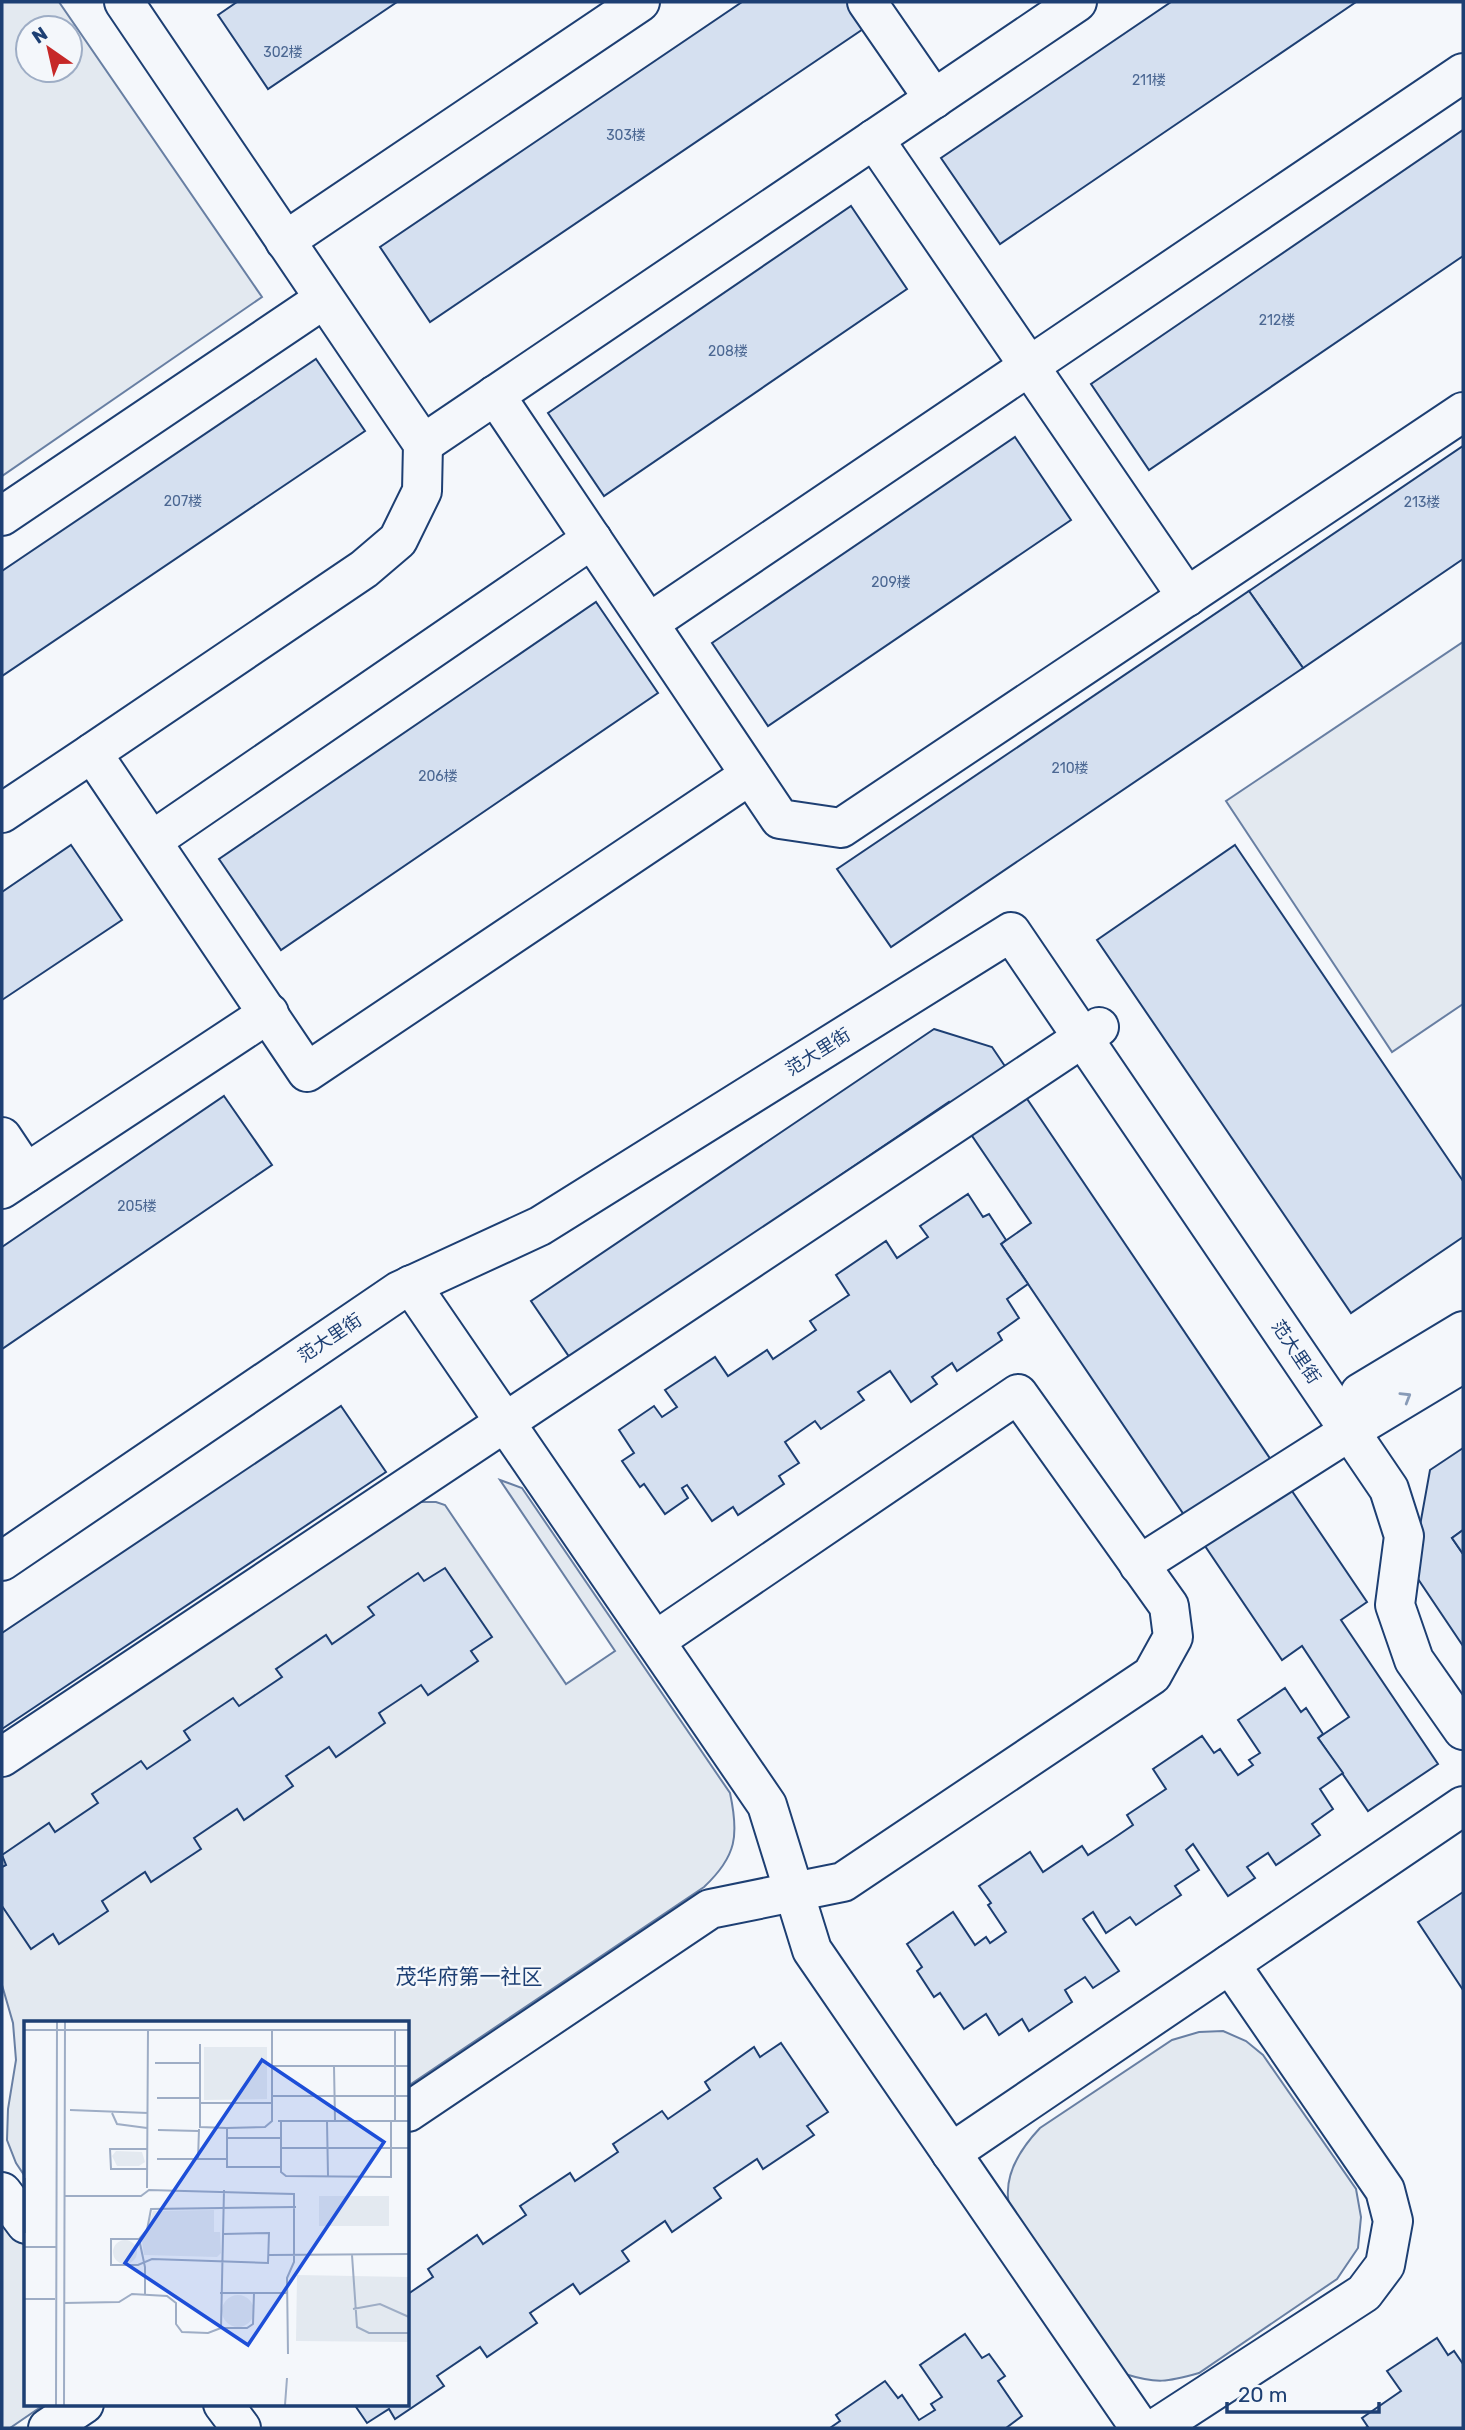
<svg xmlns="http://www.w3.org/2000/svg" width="1465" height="2430" font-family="Rubik,'Noto Sans SC',sans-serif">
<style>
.green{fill:#e3e9f0;stroke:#687fa3;stroke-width:2;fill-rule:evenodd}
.building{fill:#d5e0f0;stroke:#1d3f73;stroke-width:2}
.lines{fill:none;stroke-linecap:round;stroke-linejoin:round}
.minor-casing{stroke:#1d3f73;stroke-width:42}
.minor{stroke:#f4f7fb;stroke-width:38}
.oneway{stroke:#889bb7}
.labels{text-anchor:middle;stroke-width:5;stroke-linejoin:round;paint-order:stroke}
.number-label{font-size:14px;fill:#4b6792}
.street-label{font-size:18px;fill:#1d3f73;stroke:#f4f7fb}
.quarter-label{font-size:21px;fill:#1d3f73;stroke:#f4f7fb}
.inset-road{fill:none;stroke:#9eadc5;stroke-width:2}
.view{fill:#1d4ed8;fill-opacity:0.15;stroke:#1d4ed8;stroke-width:3.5}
.inset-edge{fill:none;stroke:#1d3f73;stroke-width:3.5}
</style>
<rect width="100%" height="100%" fill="#f4f7fb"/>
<!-- green -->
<g class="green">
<path d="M 2,2 L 59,2 L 262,297 L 2,476 ZM 28,28 L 70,28 L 70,70 L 28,70 Z"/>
<polygon points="1463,642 1463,1004 1392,1052 1226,801"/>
<path d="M 500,1480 L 522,1488 L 730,1793 C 739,1835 737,1856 704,1887 L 408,2086 L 408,2022 L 26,2022 L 26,2178 L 16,2163 L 7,2140 L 8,2109 L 16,2060 L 13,2023 L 2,1985 L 2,1777 L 411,1502 L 436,1502 L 445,1505 L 566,1684 L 615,1651 Z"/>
<path d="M 1223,2031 L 1246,2041 L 1263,2055 L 1356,2189 L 1361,2217 L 1358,2248 L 1337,2279 L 1199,2373 C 1167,2382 1157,2384 1125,2374 L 1015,2224 C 1013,2216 1008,2206 1008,2197 C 1006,2171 1023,2146 1040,2128 L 1172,2040 L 1199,2032 Z"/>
<polygon points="2,2213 26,2248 26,2404 45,2404 10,2428 2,2428"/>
</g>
<!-- building -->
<g class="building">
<polygon points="237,2 397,2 268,89 218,15"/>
<polygon points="742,2 857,2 872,23 430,322 380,247"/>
<polygon points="1171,2 1356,2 1000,244 941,158"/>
<polygon points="1463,130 1463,256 1149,470 1091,384"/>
<polygon points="851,206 907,289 604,496 548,413"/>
<polygon points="316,359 365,431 2,676 2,571"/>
<polygon points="1015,437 1071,520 768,726 712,643"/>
<polygon points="1463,446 1463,559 1303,668 1249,591"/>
<polygon points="1249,591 1303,668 891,947 837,869"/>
<polygon points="596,602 658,693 281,950 219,859"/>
<polygon points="71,845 122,920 2,1000 2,892"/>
<polygon points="1235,845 1463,1181 1463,1237 1351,1313 1097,940"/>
<polygon points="934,1029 992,1047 1367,1602 1341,1620 1438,1764 1368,1811 1318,1738 1349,1717 1302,1646 1282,1660 1001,1244 1031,1223 949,1102 570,1358 531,1301"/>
<polygon points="224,1096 272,1165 2,1349 2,1247"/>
<polygon points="968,1194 983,1217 989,1214 1006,1240 1001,1244 1028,1284 1007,1299 1019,1318 998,1333 1002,1340 957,1371 952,1363 932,1377 937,1384 911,1402 890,1371 858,1392 864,1400 821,1429 815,1421 785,1442 799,1463 779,1476 784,1484 738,1515 733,1507 712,1521 687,1485 682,1488 688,1498 665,1514 644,1484 640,1487 622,1461 634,1453 619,1430 654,1406 662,1417 677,1407 665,1390 715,1357 728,1376 767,1350 773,1359 816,1330 810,1321 849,1295 836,1275 886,1241 897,1258 928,1237 920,1226"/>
<polygon points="341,1406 386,1472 2,1729 2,1633"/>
<polygon points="1463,1448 1463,1530 1452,1538 1463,1554 1463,1646 1412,1570 1430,1470"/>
<polygon points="1463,1530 1463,1554 1452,1538"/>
<polygon points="445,1568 492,1637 471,1651 478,1661 428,1695 421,1685 379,1713 385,1723 336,1757 329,1747 286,1776 293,1786 244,1820 237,1809 194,1838 201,1849 151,1882 145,1872 102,1901 108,1911 59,1944 53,1934 31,1949 2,1906 2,1867 6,1865 2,1855 49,1823 55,1832 98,1803 92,1794 141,1761 147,1769 190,1740 184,1731 233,1698 239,1706 282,1677 276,1669 326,1635 332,1644 374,1615 368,1607 418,1573 424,1581"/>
<polygon points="1285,1688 1301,1712 1306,1708 1323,1734 1318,1738 1343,1773 1320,1789 1333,1809 1312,1824 1320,1835 1276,1865 1268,1853 1247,1867 1255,1878 1228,1896 1193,1844 1186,1850 1199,1870 1175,1886 1181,1895 1158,1910 1136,1925 1130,1917 1106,1933 1093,1912 1083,1919 1119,1971 1093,1988 1085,1977 1065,1990 1072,2002 1029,2031 1022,2019 999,2035 986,2014 964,2029 940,1993 934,1997 917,1971 922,1967 907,1944 953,1912 975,1945 986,1937 990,1943 1006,1932 988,1905 991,1903 979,1886 1030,1852 1043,1872 1082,1846 1088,1855 1111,1840 1133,1825 1127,1815 1166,1789 1153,1769 1202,1736 1214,1753 1220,1749 1238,1775 1253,1765 1249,1760 1260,1753 1238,1720"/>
<polygon points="1463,1892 1463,1990 1418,1922"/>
<polygon points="781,2043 828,2112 807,2126 814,2135 763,2169 757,2159 714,2188 721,2198 672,2232 665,2221 622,2251 629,2261 580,2294 573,2284 530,2313 537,2323 487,2357 480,2347 437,2376 444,2386 395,2419 389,2409 367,2423 354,2404 408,2404 408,2294 433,2277 428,2269 477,2235 483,2244 526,2215 520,2206 570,2173 575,2181 618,2152 613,2144 662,2111 668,2119 710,2090 705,2082 754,2047 760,2057"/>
<polygon points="965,2334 982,2358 989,2354 1005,2376 998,2381 1022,2416 1006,2428 830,2428 840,2421 836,2415 885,2381 898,2398 902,2395 919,2420 935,2410 931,2404 942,2397 920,2365"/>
<polygon points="1437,2338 1448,2355 1454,2351 1463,2364 1463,2428 1365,2428 1368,2427 1362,2418 1401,2391 1387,2371"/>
</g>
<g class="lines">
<!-- minor casing -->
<g class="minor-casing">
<g id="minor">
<polyline points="124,2 423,444 422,491 398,540 364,569 92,753 307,1072 750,775"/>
<polyline points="867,2 934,99"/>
<polyline points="874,139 1187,597"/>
<polyline points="285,241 640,2"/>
<polyline points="495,395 780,819 841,828 1463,412"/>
<polyline points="423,444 1077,2"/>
<polyline points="2,516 324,299"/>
<polyline points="649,623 1463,73"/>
<polyline points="2,813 92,753"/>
<polyline points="153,840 592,539"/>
<polyline points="2,1137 26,1173"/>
<polyline points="2,1189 269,1013"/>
<polyline points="411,1285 767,1805 812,1950 1140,2428"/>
<polyline points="1360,1393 1463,1331"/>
<polyline points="1350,1431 1463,1363"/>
<polyline points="2,1561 399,1291 540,1226 1011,932 1389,1489 1404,1536 1395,1605 1414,1660 1463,1730"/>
<polyline points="1139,1565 1350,1431 1353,1406"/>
<polyline points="2,1757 1099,1027"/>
<polyline points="408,2112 710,1909 843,1882 1152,1675 1173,1637 1169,1606 1018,1394 655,1641"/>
<polyline points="951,2153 1463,1806"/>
<polyline points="2,2192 26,2224"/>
<polyline points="223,2404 241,2428"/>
<polyline points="48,2428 84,2404"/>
<polyline points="1156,2428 1364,2293 1385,2265 1393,2221 1385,2190 1230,1964"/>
</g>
</g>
<!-- minor -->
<use href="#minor" class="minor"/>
</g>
<!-- one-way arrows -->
<defs><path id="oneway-chevron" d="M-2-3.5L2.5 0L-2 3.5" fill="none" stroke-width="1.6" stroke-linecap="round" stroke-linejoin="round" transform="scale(1.75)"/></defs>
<use class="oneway" href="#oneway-chevron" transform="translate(1406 1397) rotate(-31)"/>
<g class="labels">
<!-- number labels -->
<g class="number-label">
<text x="283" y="57">302楼</text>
<text x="1149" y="85">211楼</text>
<text x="626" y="140">303楼</text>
<text x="1277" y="325">212楼</text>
<text x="728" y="356">208楼</text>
<text x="183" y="506">207楼</text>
<text x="1422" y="507">213楼</text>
<text x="891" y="587">209楼</text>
<text x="1070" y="773">210楼</text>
<text x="438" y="781">206楼</text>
<text x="137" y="1211">205楼</text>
</g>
<!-- street labels -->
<g class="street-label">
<text transform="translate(818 1052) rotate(-32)" y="6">范大里街</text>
<text transform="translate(330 1338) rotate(-34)" y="6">范大里街</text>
<text transform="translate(1296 1352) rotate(56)" y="6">范大里街</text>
</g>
<!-- quarter labels -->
<g class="quarter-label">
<text x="469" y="1984">茂华府第一社区</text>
</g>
</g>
<!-- overview -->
<g transform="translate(24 2021)">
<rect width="385" height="385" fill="#f4f7fb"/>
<path d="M 180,26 L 243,26 L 243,78 L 180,79 ZM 92,130 L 118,131 L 121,141 L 115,145 L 93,145 L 88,135 ZM 295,175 L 365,175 L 365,205 L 295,205 ZM 190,189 L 190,211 L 196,211 L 197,232 L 193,236 L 120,234 L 118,220 L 129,190 ZM89 231a12 12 0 1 1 24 0a12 12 0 1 1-24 0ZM 273,254 L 385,256 L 385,321 L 272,320 ZM198 290a16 16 0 1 1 32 0a16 16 0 1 1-32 0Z" fill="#e3e9f0"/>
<path class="inset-road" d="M 0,9 L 385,9M 248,9 L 248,100 L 241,106 L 203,107 L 203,146 L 257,146M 371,9 L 371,100M 176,23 L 176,106 L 203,107M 131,42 L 176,42M 248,45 L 385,45M 310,45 L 311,100M 248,75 L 385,75M 133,77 L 176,77M 176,82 L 248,82M 46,89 L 124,92M 88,92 L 93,103 L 123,107M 254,100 L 385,100M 257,100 L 257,151 L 262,155 L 367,156 L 367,100M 303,100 L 304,155M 134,109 L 174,110M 204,117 L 257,117M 257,127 L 385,127M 123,128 L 86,128 L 87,148 L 123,148M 133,138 L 203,138M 174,138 L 175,108M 1,157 L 1,212M 123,167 L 124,9M 41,175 L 117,175 L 125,169 L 270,173 L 270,241 L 263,257 L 264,333M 115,218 L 87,218 L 87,244 L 114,244 L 128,238 L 244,242 L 245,212 L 200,213M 0,226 L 32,226M 245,234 L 385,233M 328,234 L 333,306 L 345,312 L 385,312M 196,272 L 263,272M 121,273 L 121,246 L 115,218 L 123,209 L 127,188 L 272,186M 0,278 L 31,278M 40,282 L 95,281 L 108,273 L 143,275 L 152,282 L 152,303 L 158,311 L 184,312 L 197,307 L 200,169M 329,288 L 356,283 L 385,296M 197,307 L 223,307 L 229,303 L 230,272M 32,384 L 33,1M 40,384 L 41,1M 261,384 L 263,357"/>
<path class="view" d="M 238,39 L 360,121 L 224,324 L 101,242 Z"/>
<rect width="385" height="385" class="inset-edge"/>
</g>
<!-- border -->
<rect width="1465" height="2430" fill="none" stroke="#1d3f73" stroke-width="7"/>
<!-- north arrow -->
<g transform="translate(49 49) rotate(326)"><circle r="33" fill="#f4f7fb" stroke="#9eadc5" stroke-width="2"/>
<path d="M0-5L12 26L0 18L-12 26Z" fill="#c62828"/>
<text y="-10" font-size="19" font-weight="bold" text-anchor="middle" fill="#1d3f73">N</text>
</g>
<!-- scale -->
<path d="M1227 2402v10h152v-10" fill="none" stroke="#1d3f73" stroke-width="3.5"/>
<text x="1238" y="2402" font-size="21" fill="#1d3f73" stroke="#f4f7fb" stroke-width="5" paint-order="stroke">20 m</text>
</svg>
